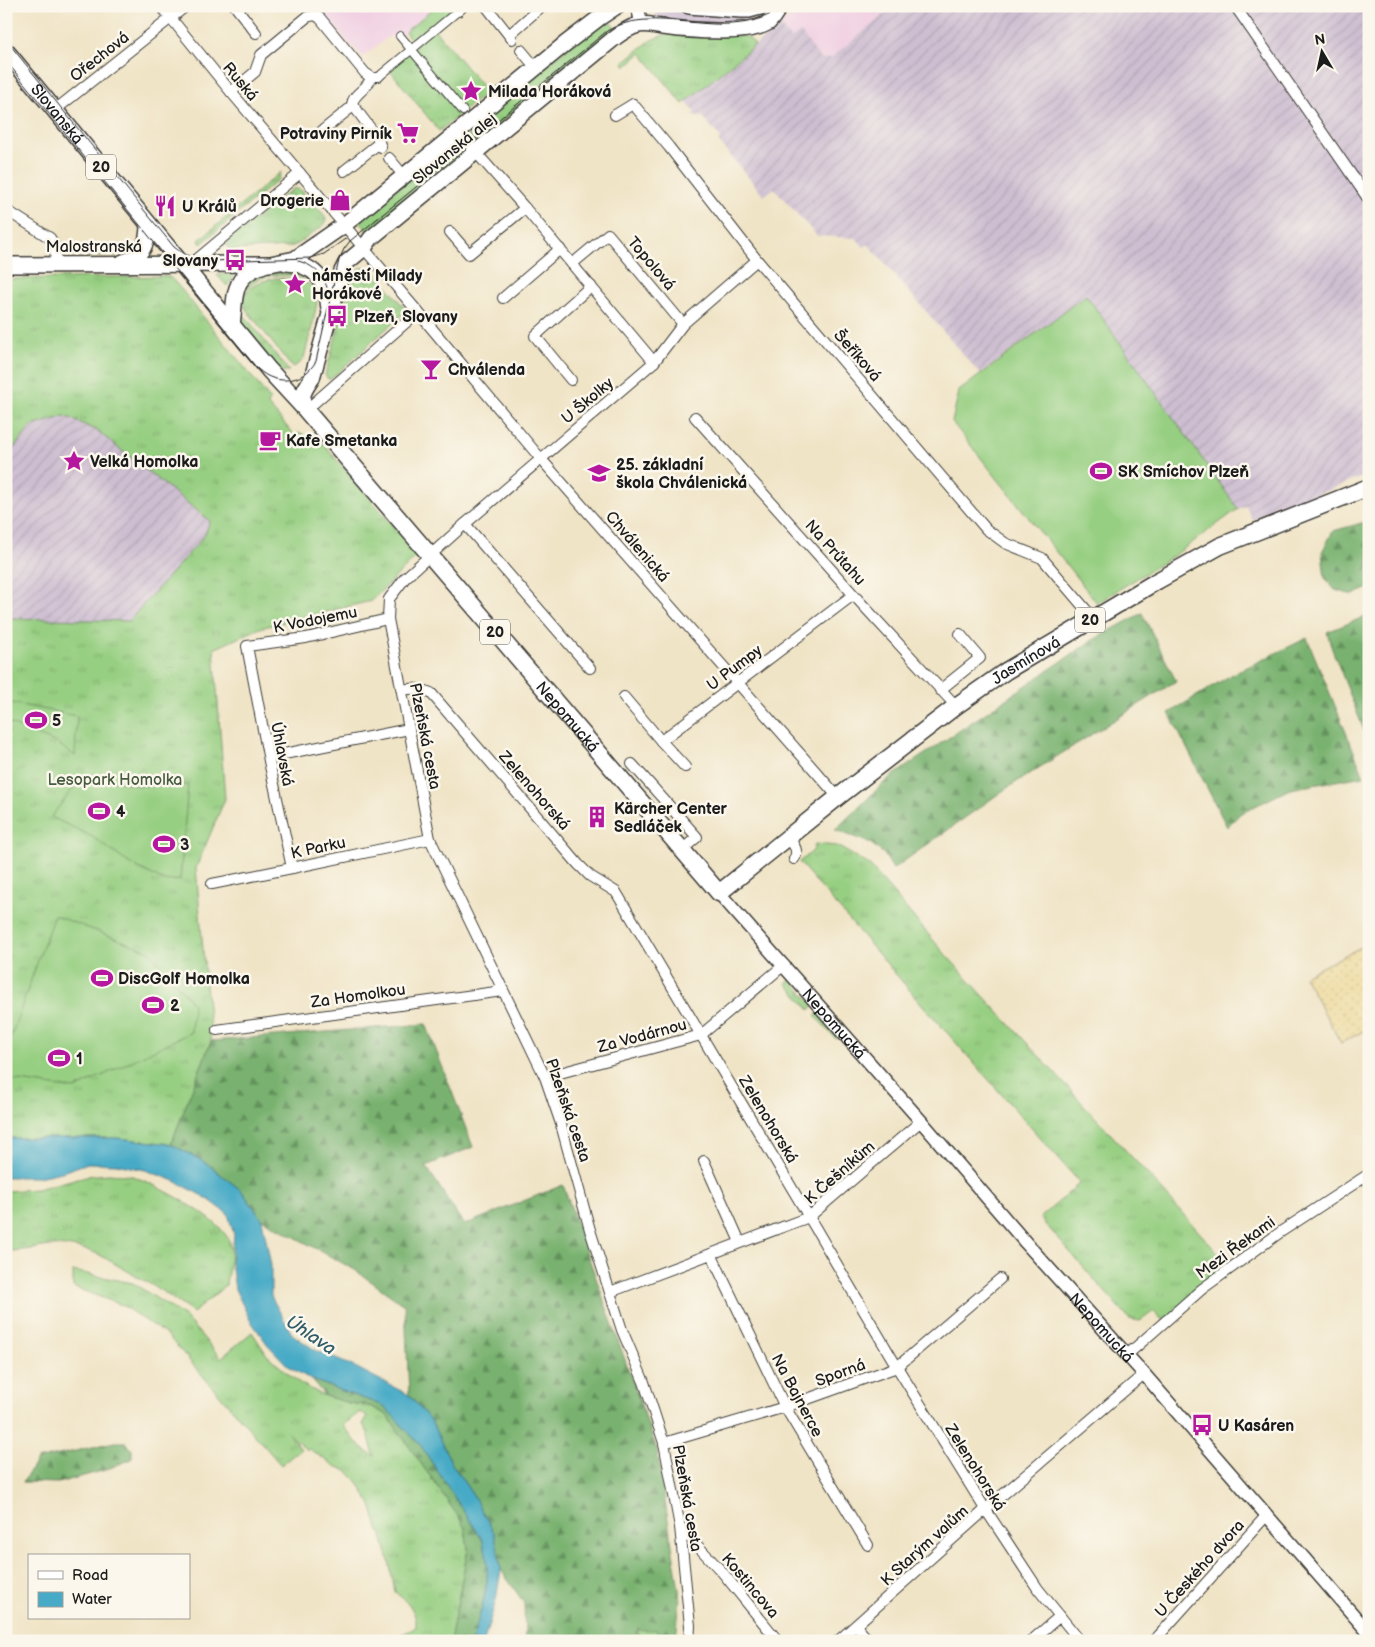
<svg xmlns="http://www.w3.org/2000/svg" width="1375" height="1647" font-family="'Balsamiq Sans',sans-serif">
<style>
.built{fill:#f1d0e3}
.industrial{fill:url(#industrial-furrows)}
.railway{fill:#cebed1}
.grass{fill:url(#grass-tufts);stroke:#5a764f;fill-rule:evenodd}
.forest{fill:url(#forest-firs);stroke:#4a6746}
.sand{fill:url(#sand-dots);stroke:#857b5d}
.pitch{fill:#97cf82;stroke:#5a764f}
.water{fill:#47aac6;stroke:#326371}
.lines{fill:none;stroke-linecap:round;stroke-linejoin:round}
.pedestrian-casing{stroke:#3c3a36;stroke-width:10}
.minor-casing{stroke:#3c3a36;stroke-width:12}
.tertiary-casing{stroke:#3c3a36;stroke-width:15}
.secondary-casing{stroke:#3c3a36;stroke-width:18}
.primary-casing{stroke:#3c3a36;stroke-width:19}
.pedestrian{stroke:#fff;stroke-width:8}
.minor{stroke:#fff;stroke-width:10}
.tertiary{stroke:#fff;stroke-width:12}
.secondary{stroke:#fff;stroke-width:15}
.primary{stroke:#fff;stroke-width:16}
.tram{stroke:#1c1c1c;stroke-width:1}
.labels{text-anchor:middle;stroke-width:5;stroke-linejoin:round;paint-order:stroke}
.shield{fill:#fbf7ec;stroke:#5f5e5a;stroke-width:1}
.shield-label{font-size:15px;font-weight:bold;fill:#1c1c1c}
.street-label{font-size:16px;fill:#1c1c1c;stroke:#fbf7ec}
.poi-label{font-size:16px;font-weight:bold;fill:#1c1c1c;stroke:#fbf7ec;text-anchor:start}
.park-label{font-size:16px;fill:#475b40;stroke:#fbf7ec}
.water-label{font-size:18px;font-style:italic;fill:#2f5c68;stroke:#fbf7ec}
</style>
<defs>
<pattern id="industrial-furrows" width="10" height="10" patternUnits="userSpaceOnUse" patternTransform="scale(1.25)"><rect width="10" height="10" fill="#cebed1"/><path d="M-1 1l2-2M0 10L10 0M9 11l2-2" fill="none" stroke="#b0a3b3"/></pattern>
<pattern id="grass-tufts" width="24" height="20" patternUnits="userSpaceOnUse" patternTransform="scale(1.25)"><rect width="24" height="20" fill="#97cf82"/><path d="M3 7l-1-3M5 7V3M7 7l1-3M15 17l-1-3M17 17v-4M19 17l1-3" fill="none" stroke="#82b170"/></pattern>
<pattern id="forest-firs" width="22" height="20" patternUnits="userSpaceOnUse" patternTransform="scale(1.25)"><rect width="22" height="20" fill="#79b270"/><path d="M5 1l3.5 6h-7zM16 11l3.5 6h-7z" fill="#62905b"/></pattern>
<pattern id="sand-dots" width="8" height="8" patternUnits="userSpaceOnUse" patternTransform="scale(1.25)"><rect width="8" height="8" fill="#eeda9e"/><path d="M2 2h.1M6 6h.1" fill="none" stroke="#ccba88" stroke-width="1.8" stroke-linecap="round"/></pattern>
</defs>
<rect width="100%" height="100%" fill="#fbf7ec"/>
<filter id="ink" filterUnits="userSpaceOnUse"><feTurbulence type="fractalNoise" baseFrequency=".02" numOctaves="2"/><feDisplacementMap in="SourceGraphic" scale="10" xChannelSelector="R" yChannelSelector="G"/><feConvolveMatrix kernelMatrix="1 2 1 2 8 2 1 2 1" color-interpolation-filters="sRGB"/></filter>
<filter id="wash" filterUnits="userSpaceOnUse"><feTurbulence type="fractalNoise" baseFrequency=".0096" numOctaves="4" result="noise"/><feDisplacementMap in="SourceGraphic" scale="20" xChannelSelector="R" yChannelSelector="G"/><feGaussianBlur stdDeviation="1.12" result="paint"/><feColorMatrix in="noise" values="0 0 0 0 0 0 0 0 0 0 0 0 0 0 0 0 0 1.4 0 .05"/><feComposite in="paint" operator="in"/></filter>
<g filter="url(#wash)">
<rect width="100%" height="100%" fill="#f0e4c6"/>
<!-- built -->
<g class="built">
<polygon points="318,6 431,6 430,12 395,40 391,35 363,57 344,39"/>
<polygon points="803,6 895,6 831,58 821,59 800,32 791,39 780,25"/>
</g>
<!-- industrial -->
<g class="industrial">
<polygon points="895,6 1369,6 1369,474 1252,520 1246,506 1238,509 1086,295 980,374 868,244 864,247 856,238 817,236 774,188 764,196 718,141 721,139 720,137 702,116 700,118 698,116 696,117 693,114 695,112 686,102 780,25 791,39 800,32 821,59 831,58"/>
<polygon points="65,416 96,430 210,521 205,535 129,621 6,618 6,457 32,426"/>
</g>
<!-- railway -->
<polygon class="railway" points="654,7 749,13 750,24 731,26 657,21"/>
<!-- grass -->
<g class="grass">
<polygon points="436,6 463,6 435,30 487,92 439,131 389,69 416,46 405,32"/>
<path d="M 606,16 L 617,30 L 477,142 C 471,140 468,136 468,130 Z"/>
<polygon points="666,34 744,36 749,38 755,45 683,104 641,53 626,66 623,62 651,40"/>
<polygon points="459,141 462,143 466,151 370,234 357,218"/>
<polygon points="281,172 279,179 201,244 199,240"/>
<polygon points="294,188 302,191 325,216 326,221 324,225 298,244 290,247 231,250 228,249 227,245 228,241"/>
<polygon points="87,249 119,249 119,255 87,256"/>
<polygon points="361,268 368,268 374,271 404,307 405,312 331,379 328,379 325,375 352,279 355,272"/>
<path d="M 273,272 L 294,273 L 309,278 C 303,279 300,277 294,276 C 270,273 251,276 241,299 C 241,280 257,276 273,272 Z"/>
<polygon points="236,273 227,286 217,275"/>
<polygon points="166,276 171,278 181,289 270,399 268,405 295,436 299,433 303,434 313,446 320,440 418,555 371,601 260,628 214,649 225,799 196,868 211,1041 171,1144 117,1138 11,1138 6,1131 6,618 129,621 205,535 210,521 96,430 65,416 32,426 6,457 6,279"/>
<path d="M 275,278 C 290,278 317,279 317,299 C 317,307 314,315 313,323 C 310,334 307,346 304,358 L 301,362 L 294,367 L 290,365 L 242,304 C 244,287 260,281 275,278 Z"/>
<polygon points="236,305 289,371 281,371 276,367 238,319"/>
<polygon points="815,844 837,846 868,864 946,955 1152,1179 1231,1268 1164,1322 1154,1311 1140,1321 1129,1319 1040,1218 1080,1183 912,993 799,862 813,851"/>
<polygon points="790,979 814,1005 810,1010 786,983"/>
<polygon points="820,1012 841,1035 836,1039 815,1016"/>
<path d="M 109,1174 C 116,1175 125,1174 132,1176 C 156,1184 223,1219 230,1243 C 233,1255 227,1273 226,1285 L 193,1313 L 162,1291 L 98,1254 C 83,1248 66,1245 50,1246 C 35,1248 22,1251 6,1251 L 6,1191 L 37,1189 L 86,1176 Z"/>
<path d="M 73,1271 L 133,1283 L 185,1317 L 221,1358 L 252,1332 L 267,1355 L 285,1371 L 301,1384 L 325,1396 L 349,1403 L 370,1406 L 387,1415 L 458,1516 L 465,1528 L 468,1549 L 450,1641 L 377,1641 C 390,1639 405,1634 416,1627 L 416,1617 L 409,1604 L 395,1592 L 389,1561 L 381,1532 L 379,1532 L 371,1505 L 357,1481 L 347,1471 L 335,1466 L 309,1449 L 307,1450 L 288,1433 L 301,1449 L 281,1465 L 167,1335 L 122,1305 L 73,1287 ZM 360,1412 L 368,1416 L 363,1424 L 368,1433 L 374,1456 C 361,1449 351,1437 343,1425 Z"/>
</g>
<!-- forest -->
<g class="forest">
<polygon points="1369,521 1369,588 1353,595 1335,590 1325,578 1322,552 1333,531"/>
<polygon points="1142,613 1176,681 1004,790 893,869 884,854 870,843 835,830 888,779 1093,640"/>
<polygon points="1369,615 1369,743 1332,649 1327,632"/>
<polygon points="1307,638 1364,776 1290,789 1241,813 1227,827 1169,713 1231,675"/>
<polygon points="426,1024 473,1147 426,1166 464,1225 563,1185 657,1450 680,1596 676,1641 525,1641 524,1603 501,1570 498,1550 474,1497 452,1464 431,1421 409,1395 405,1306 355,1270 262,1219 241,1190 206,1163 171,1144 211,1041"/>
<path d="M 312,1380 L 384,1406 L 421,1446 L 482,1539 C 495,1573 482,1607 472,1641 L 450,1641 L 468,1549 L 465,1528 L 458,1516 L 387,1415 L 370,1406 L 349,1403 L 325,1396 Z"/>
<polygon points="114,1442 126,1442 132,1450 132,1459 102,1471 58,1483 23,1482 37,1460"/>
</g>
<!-- sand -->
<polygon class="sand" points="1369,943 1369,1028 1341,1043 1304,976"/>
<!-- pitch -->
<g class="pitch">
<polygon points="1086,295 1238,509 1175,555 1097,603 952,422 959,391"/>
<polygon points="6,702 77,716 75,756 57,743 6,722"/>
<polygon points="85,773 138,786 188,785 180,880 164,881 126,861 91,836 51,817"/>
<polygon points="54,915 149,951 193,1004 191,1032 75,1089 6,1079 6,1051"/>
<rect x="638" y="1630" width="19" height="11"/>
</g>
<!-- water -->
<path class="water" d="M 6,1138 L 117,1138 L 171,1144 L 206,1163 L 241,1190 L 262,1219 L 271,1265 L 271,1296 L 292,1334 L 315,1350 L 357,1368 L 409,1395 L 431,1421 L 452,1464 L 474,1497 L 494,1532 L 498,1550 L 501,1570 L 496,1600 L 484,1641 L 472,1641 C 482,1607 495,1573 482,1539 L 421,1446 L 384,1406 L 312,1380 L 289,1367 L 268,1345 L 250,1320 L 235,1289 L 231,1263 L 234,1235 L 228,1214 L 208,1199 L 175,1181 L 145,1170 L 116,1164 L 88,1163 L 62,1172 L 38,1177 L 6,1177 Z"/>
</g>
<g filter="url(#ink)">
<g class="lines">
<!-- pedestrian casing -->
<g class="pedestrian-casing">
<g id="pedestrian">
<polyline points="400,36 463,111"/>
<polyline points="371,77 379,77 382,74 458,11"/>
</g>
</g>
<!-- minor casing -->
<g class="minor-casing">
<g id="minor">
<polyline points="161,6 231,92 418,312 541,459 838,797"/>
<polyline points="235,6 256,33"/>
<polyline points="486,6 512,39"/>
<polyline points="1235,6 1369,200"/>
<polyline points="458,11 463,6"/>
<polyline points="509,35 542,6"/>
<polyline points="521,50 536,68"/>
<path d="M 231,92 L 255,72 L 261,55 L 307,17 L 315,15 L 320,18 L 365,73 L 371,77 C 369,89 354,92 352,104 L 377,137 L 381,147"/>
<polyline points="55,110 186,6"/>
<polyline points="615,115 633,104 669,147 757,260 986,529 1005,543 1042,558 1093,618"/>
<polyline points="322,131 353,106"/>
<polyline points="458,132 525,208 654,362"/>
<polyline points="389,158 404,176"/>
<polyline points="344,171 378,144"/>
<polyline points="6,210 50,238 55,247 56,264"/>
<polyline points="450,232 469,254 525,208"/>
<polyline points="572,264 608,234 683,324"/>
<polyline points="190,265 300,173"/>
<polyline points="503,298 560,249"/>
<polyline points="571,380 535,336 591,286"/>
<polyline points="306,410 418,312"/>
<polyline points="695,417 861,603 956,706"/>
<polyline points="465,524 590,668"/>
<path d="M 402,690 C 413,688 421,688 431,693 L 578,864 L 590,876 L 616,892 L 809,1217 L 897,1367 L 982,1504 L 1038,1589 L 1080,1641"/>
<polyline points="940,690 980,658 960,634"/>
<polyline points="624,697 661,741"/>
<polyline points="269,757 409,729"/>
<polyline points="632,764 697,837 682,850"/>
<polyline points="685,767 661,741 853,595"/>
<path d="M 788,837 C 793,844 800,851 794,859"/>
<polyline points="292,868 270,766 247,646 306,638 388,619"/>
<polyline points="212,884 292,868 430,839"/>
<polyline points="217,1030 503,991"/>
<polyline points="545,1077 701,1035 784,965"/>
<polyline points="704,1161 740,1242"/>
<polyline points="711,1254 785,1407 868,1545"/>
<polyline points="610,1292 809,1217 921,1121"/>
<polyline points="1127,1355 1202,1289 1282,1231 1369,1174"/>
<polyline points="664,1443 785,1407 897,1367 1000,1279"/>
<polyline points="680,1527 723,1573 778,1641"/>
<polyline points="856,1626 869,1641"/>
<polyline points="689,1641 690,1626 680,1527 664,1443 644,1382 622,1330 590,1230 560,1121 545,1077 430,839 388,619 389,599 405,578 465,524 654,362 683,324 757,260"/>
<polyline points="838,1641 985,1510 1144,1374"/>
<polyline points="1031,1641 1060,1616"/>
<polyline points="1154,1641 1266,1516"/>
</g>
</g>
<!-- tertiary casing -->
<g class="tertiary-casing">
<g id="tertiary">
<polyline points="636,6 639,13 641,24"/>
<path id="s1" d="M 719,893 L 921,1121 L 1026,1243 L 1144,1374 L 1369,1633"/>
</g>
</g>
<!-- secondary casing -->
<g class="secondary-casing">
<g id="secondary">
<polyline points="689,6 741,10 749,10 764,6"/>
<path d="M 123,262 C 143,257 148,243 148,224"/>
<path d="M 286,263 C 315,264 327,281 329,309"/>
<polyline points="6,265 270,264 295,259 344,225 565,44 599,18 617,6"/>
<path d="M 232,325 C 236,297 230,276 264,265"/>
<path d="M 304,408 C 299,395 306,388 312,378 L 342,271 L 346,263 L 364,248 L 371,238 L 612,40 C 621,33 629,27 639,25 C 647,23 654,26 662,27 C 686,30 749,36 769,22 C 773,18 777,11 780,6"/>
</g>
</g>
<!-- primary casing -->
<g class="primary-casing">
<g id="primary">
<path id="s2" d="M 6,51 L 269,370 L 304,408 L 719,893 L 838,797 L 956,706 L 1006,671 L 1157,581 L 1220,546 L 1369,487"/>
</g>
</g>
<!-- pedestrian -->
<use href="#pedestrian" class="pedestrian"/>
<!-- minor -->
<use href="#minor" class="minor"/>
<!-- tertiary -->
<use href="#tertiary" class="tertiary"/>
<!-- secondary -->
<use href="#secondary" class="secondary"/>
<!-- primary -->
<use href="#primary" class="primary"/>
<!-- tram -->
<g class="tram">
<path d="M 6,40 L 174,247 C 185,256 195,260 209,261 L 311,258 L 324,254 L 348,237"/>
<path d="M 6,61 L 255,366 C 272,386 303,385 316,361 L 339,260 L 344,249 L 350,241 L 607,31 C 658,0 730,48 783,6"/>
<path d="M 298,261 C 316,265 328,280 329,298"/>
</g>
</g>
</g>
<!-- icons -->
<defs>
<g id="sight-bare" transform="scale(1.725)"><path d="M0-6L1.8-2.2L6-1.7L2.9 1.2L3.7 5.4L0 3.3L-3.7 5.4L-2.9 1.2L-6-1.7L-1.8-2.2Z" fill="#b5179e" stroke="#fbf7ec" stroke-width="2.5" paint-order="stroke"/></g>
<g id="supermarket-bare" transform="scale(1.725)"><path d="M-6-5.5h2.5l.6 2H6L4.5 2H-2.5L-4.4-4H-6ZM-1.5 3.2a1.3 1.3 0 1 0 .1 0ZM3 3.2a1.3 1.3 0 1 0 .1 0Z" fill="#b5179e" stroke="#fbf7ec" stroke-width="2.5" paint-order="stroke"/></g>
<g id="shop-bare" transform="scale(1.725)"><path d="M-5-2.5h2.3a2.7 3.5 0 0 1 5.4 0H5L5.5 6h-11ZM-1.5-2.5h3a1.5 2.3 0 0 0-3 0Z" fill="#b5179e" stroke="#fbf7ec" stroke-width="2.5" paint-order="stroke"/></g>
<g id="restaurant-bare" transform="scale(1.725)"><path d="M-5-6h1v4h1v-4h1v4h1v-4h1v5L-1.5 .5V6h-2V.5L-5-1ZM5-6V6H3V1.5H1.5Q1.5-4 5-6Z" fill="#b5179e" stroke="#fbf7ec" stroke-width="2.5" paint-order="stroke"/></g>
<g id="bus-bare" transform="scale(1.725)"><path d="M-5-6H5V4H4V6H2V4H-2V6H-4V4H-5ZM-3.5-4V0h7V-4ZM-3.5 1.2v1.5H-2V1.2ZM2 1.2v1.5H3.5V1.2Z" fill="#b5179e" stroke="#fbf7ec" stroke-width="2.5" paint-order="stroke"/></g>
<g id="bar-bare" transform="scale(1.725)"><path d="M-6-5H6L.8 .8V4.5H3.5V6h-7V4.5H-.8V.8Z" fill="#b5179e" stroke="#fbf7ec" stroke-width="2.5" paint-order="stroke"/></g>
<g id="cafe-bare" transform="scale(1.725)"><path d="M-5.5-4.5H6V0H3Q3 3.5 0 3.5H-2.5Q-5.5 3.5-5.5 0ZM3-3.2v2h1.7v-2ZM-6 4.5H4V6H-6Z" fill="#b5179e" stroke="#fbf7ec" stroke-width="2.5" paint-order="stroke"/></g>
<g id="stadium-bare" transform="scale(1.725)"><path d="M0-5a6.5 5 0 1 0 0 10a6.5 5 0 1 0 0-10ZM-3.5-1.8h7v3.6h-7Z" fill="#b5179e" stroke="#fbf7ec" stroke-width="2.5" paint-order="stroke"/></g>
<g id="school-bare" transform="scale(1.725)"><path d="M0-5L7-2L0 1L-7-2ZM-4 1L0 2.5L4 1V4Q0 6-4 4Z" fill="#b5179e" stroke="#fbf7ec" stroke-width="2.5" paint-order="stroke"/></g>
<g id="building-bare" transform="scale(1.725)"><path d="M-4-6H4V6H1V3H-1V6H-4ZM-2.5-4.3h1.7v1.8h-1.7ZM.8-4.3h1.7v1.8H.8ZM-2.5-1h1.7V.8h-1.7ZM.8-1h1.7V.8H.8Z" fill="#b5179e" stroke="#fbf7ec" stroke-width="2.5" paint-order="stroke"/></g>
</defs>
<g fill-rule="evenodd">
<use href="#sight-bare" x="471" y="91"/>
<use href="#supermarket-bare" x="408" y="133"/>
<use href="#shop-bare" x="340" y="200"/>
<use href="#restaurant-bare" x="165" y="206"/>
<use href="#bus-bare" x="235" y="260"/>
<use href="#sight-bare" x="295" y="284"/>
<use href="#bus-bare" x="337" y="316"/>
<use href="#bar-bare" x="431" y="369"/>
<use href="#cafe-bare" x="270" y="440"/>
<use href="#sight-bare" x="74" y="461"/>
<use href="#stadium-bare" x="1101" y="471"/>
<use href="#school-bare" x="599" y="473"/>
<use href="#stadium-bare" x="36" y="720"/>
<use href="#stadium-bare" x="99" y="811"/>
<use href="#building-bare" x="597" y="817"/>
<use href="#stadium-bare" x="164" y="844"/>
<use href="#stadium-bare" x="102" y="978"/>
<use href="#stadium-bare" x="153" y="1005"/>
<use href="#stadium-bare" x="59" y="1058"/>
<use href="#bus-bare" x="1202" y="1425"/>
</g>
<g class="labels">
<!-- shield labels -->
<g class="shield">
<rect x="86" y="154.5" width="30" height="25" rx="4"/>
<rect x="1075" y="607.5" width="30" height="25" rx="4"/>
<rect x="480" y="619.5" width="30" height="25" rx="4"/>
</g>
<g class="shield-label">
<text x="101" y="172">20</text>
<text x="1090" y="625">20</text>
<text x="495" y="637">20</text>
</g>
<!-- street labels -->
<g class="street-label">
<text transform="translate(99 56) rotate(-38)" y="6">Ořechová</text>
<text transform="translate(241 81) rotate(50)" y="6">Ruská</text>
<text dy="6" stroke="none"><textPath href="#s2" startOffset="81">Slovanská</textPath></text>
<text transform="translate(454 148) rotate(-39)" y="6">Slovanská alej</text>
<text x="94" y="252">Malostranská</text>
<text transform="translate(652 263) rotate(50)" y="6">Topolová</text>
<text transform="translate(858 355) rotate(49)" y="6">Šeříková</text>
<text transform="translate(587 400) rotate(-40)" y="6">U Školky</text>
<text transform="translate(638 546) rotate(49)" y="6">Chválenická</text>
<text transform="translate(836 552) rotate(48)" y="6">Na Průtahu</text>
<text transform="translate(315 619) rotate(-11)" y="6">K Vodojemu</text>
<text dy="6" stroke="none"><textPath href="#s2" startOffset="1489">Jasmínová</textPath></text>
<text transform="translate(734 667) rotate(-37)" y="6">U Pumpy</text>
<text dy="6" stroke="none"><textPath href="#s2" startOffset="871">Nepomucká</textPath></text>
<text transform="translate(426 736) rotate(79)" y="6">Plzeňská cesta</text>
<text transform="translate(283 754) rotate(79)" y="6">Úhlavská</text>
<text transform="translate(535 790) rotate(49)" y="6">Zelenohorská</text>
<text transform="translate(318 847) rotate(-12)" y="6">K Parku</text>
<text transform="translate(358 995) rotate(-8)" y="6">Za Homolkou</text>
<text dy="6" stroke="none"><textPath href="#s1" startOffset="174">Nepomucká</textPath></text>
<text transform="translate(642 1035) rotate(-15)" y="6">Za Vodárnou</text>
<text transform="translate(569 1110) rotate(71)" y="6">Plzeňská cesta</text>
<text transform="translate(769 1119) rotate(59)" y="6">Zelenohorská</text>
<text transform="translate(839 1172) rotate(-41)" y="6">K Češníkům</text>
<text transform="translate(1235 1247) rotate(-36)" y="6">Mezi Řekami</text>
<text dy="6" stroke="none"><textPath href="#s1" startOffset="579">Nepomucká</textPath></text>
<text transform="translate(840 1372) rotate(-20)" y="6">Sporná</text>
<text transform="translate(798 1395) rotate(62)" y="6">Na Bajnerce</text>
<text transform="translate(976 1467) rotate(58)" y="6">Zelenohorská</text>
<text transform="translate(688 1498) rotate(80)" y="6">Plzeňská cesta</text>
<text transform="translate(924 1545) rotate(-42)" y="6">K Starým valům</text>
<text transform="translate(1199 1568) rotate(-48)" y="6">U Českého dvora</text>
<text transform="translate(751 1585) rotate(50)" y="6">Kostincova</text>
</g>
<!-- poi labels -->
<g class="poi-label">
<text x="488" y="97">Milada Horáková</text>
<text x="392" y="139" text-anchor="end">Potraviny Pirník</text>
<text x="324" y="206" text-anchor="end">Drogerie</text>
<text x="182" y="212">U Králů</text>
<text x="218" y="266" text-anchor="end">Slovany</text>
<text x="312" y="281">náměstí Milady<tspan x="312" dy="18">Horákové</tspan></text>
<text x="354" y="322">Plzeň, Slovany</text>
<text x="448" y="375">Chválenda</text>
<text x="286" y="446">Kafe Smetanka</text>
<text x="90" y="467">Velká Homolka</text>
<text x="616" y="470">25. základní<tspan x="616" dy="18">škola Chválenická</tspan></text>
<text x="1118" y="477">SK Smíchov Plzeň</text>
<text x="52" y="726">5</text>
<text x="614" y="814">Kärcher Center<tspan x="614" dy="18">Sedláček</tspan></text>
<text x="116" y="817">4</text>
<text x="180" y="850">3</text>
<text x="118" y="984">DiscGolf Homolka</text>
<text x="170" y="1011">2</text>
<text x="76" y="1064">1</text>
<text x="1218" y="1431">U Kasáren</text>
</g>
<!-- park labels -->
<g class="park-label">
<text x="115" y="785">Lesopark Homolka</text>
</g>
<!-- water labels -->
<g class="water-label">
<text transform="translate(311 1335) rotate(34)" y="6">Úhlava</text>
</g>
</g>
<!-- margin -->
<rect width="1375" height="1647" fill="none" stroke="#fbf7ec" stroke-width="25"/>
<!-- legend -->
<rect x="28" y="1554" width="162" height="65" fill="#fbf7ec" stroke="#a29f99"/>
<rect x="38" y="1571" width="25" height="8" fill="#ffffff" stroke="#a29f99"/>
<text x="72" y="1580" font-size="15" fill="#1c1c1c">Road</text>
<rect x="38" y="1592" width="25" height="15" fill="#47aac6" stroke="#a29f99"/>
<text x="72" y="1604" font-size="15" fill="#1c1c1c">Water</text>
<!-- north arrow -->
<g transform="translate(1322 52) rotate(351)" stroke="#fbf7ec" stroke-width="4" paint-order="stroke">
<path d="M0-4L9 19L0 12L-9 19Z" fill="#1c1c1c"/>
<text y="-8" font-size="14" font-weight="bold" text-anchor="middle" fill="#1c1c1c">N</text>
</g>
</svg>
